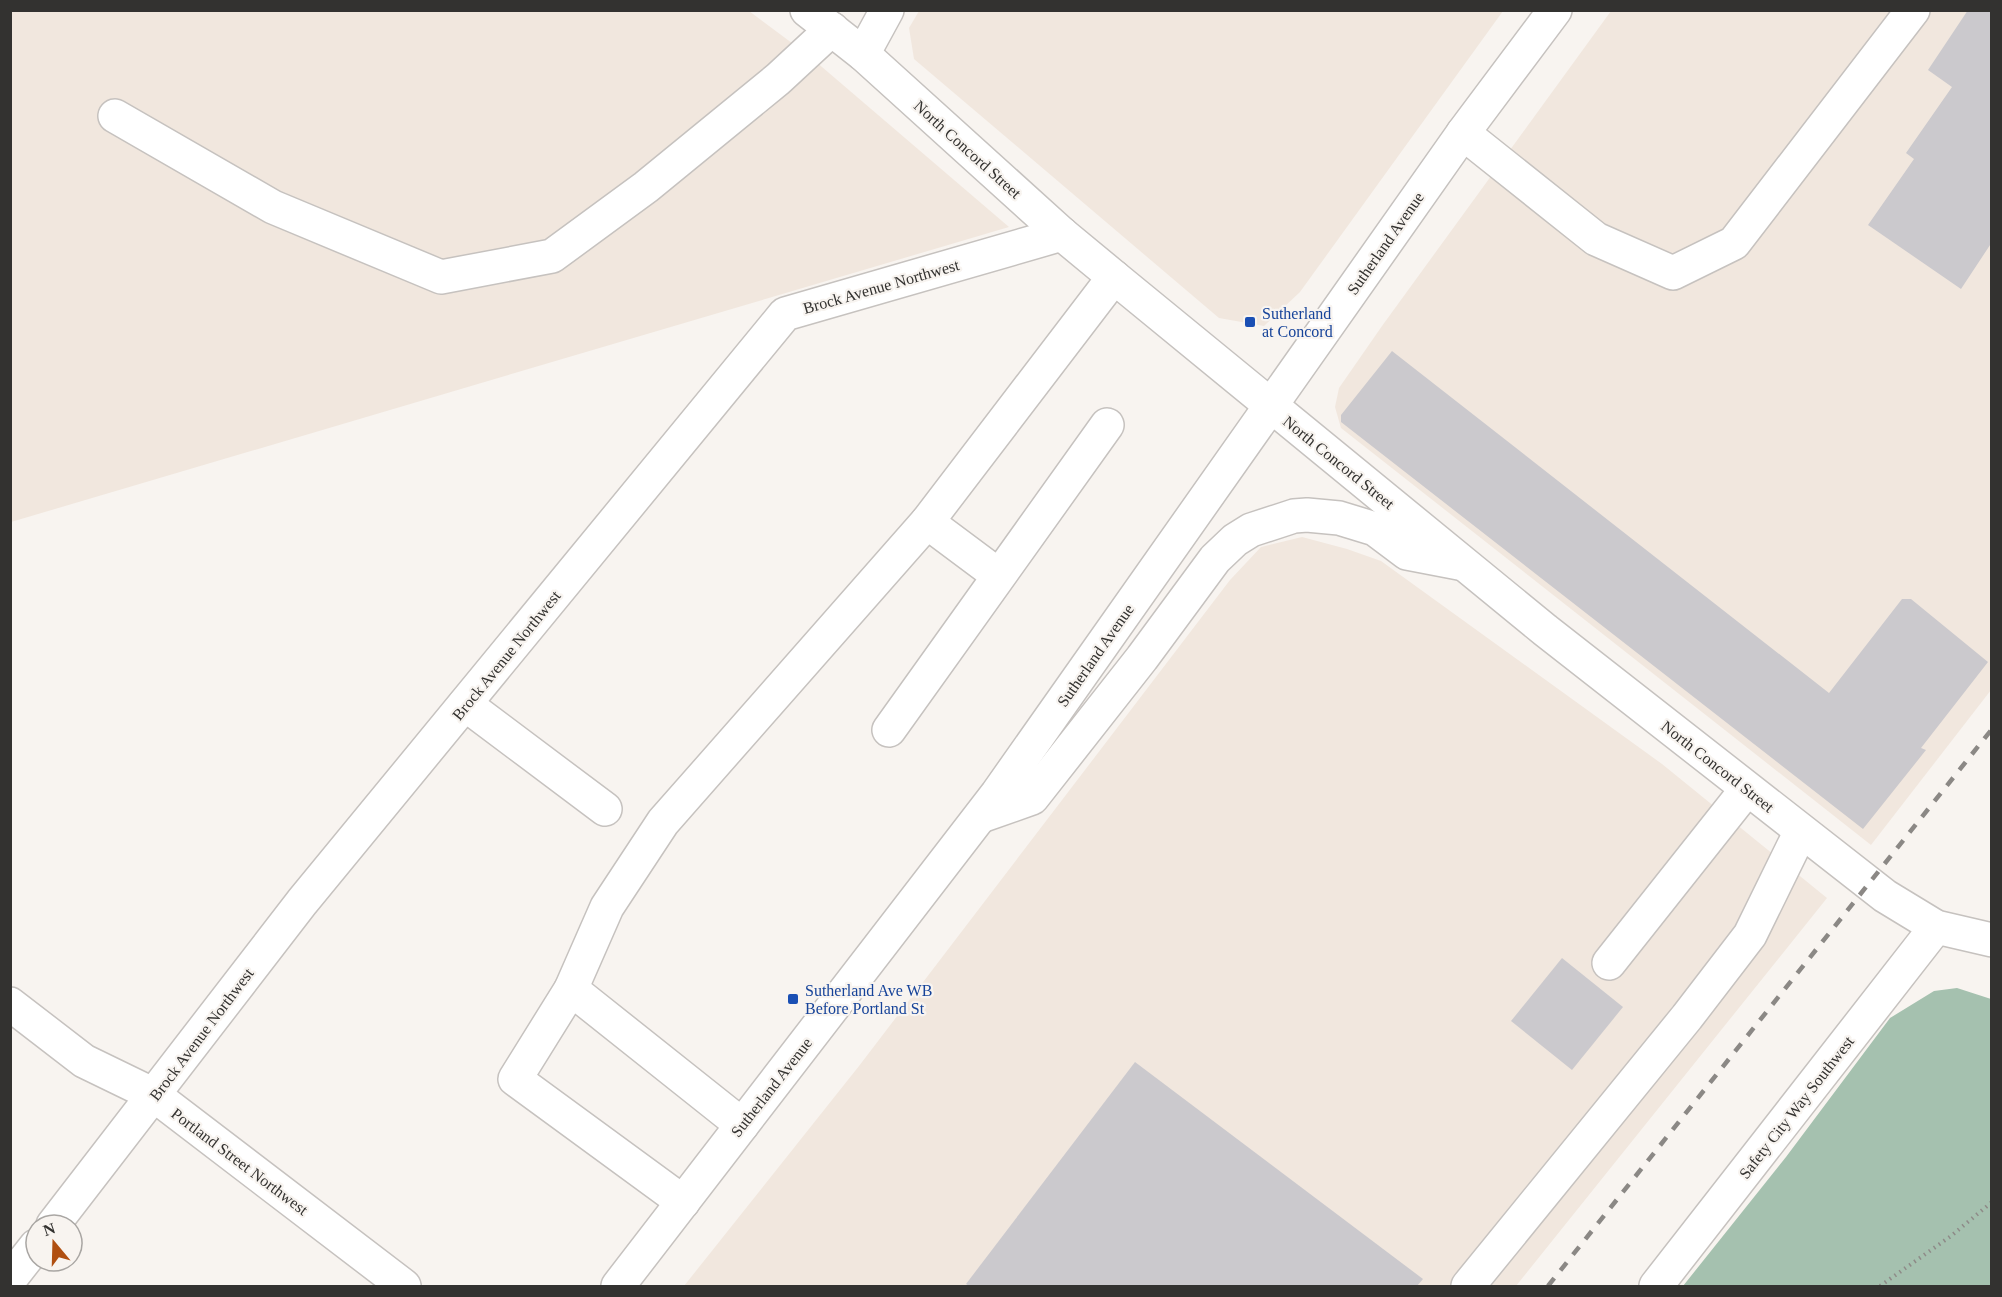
<svg xmlns="http://www.w3.org/2000/svg" width="2002" height="1297" font-family="'Times New Roman',serif">
<style>
.built{fill:#f1e7de}
.forest{fill:#a5c1af}
.building{fill:#cbc9cd}
.lines{fill:none;stroke-linecap:round;stroke-linejoin:round}
.minor-casing{stroke:#c6c2bf;stroke-width:36}
.path{stroke:#8e8b88;stroke-width:4;stroke-dasharray:1.5 4.5;stroke-linecap:butt}
.minor{stroke:#fff;stroke-width:33}
.rail{stroke:#8b8885;stroke-width:4.5;stroke-dasharray:10 10;stroke-linecap:butt}
.transit-dot{fill:#1a4fb4;stroke:#f8f4f0;stroke-width:2}
.labels{text-anchor:middle;stroke-width:4.5;stroke-linejoin:round;paint-order:stroke}
.street-label{font-size:16px;fill:#333230;stroke:#f8f4f0}
.transit-label{font-size:16px;fill:#164399;stroke:#f8f4f0;text-anchor:start}
</style>
<rect width="100%" height="100%" fill="#f8f4f0"/>
<!-- built -->
<g class="built">
<polygon points="11,11 749,11 808,55 1009,227 11,522"/>
<polygon points="919,11 1503,10 1503,11 1300,292 1264,326 1219,318 914,59 909,28"/>
<polygon points="1611,11 1991,11 1991,690 1871,845 1341,428 1335,407 1339,388 1382,326"/>
<polygon points="1302,537 1347,549 1381,561 1662,764 1827,898 1516,1286 684,1286 859,1066 1230,580 1261,547"/>
</g>
<!-- forest -->
<polygon class="forest" points="1957,988 1991,999 1991,1286 1683,1286 1786,1157 1890,1018 1934,991"/>
<!-- building -->
<g class="building">
<polygon points="1968,10 1992,10 1992,242 1961,289 1868,225 1914,159 1906,153 1952,87 1928,70"/>
<polygon points="1392,351 1829,693 1902,599 1911,599 1988,662 1921,748 1926,750 1863,829 1341,422 1341,415"/>
<polygon points="1562,958 1623,1007 1572,1070 1511,1021"/>
<polygon points="1135,1062 1423,1279 1417,1286 969,1286 966,1284"/>
</g>
<g class="lines">
<!-- minor casing -->
<g class="minor-casing">
<g id="minor">
<polyline points="807,10 863,54 1062,234 1114,277 1545,630 1885,896 1936,927 1992,940"/>
<polyline points="863,54 887,10"/>
<polyline points="115,116 273,207 441,277 552,256 646,187 778,79 832,29"/>
<polyline points="1463,133 1596,239 1673,273 1734,243 1913,10"/>
<polyline points="927,522 998,575"/>
<polyline points="465,704 605,809"/>
<polyline points="889,730 1107,425"/>
<polyline points="981,816 1032,798 1142,658 1215,559 1235,540 1251,530 1294,516 1307,515 1339,518 1375,529 1407,553 1459,563"/>
<polyline points="1609,963 1747,789"/>
<polyline points="571,989 742,1125"/>
<polyline points="10,1004 84,1061 154,1095 404,1286"/>
<polyline points="683,1202 515,1079 571,989 607,907 663,822 927,522 1114,277"/>
<polyline points="53,1225 302,902 785,314 1062,234"/>
<polyline points="10,1279 36,1246"/>
<polyline points="618,1286 997,794 1463,133 1555,10"/>
<polyline points="1468,1286 1687,1017 1750,935 1801,831"/>
<polyline points="1656,1286 1936,927"/>
</g>
</g>
<!-- path -->
<polyline class="path" points="1880,1286 1951,1236 1992,1202"/>
<!-- minor -->
<use href="#minor" class="minor"/>
<!-- rail -->
<polyline class="rail" points="1548,1286 1992,729"/>
</g>
<!-- markers -->
<g class="transit-dot">
<rect x="1244" y="316" width="12" height="12" rx="3"/>
<rect x="787" y="993" width="12" height="12" rx="3"/>
</g>
<g class="labels">
<!-- street labels -->
<g class="street-label">
<text transform="translate(968 149) rotate(42)" y="6">North Concord Street</text>
<text transform="translate(1385 243) rotate(-55)" y="6">Sutherland Avenue</text>
<text transform="translate(881 286) rotate(-16)" y="6">Brock Avenue Northwest</text>
<text transform="translate(1339 462) rotate(39)" y="6">North Concord Street</text>
<text transform="translate(506 655) rotate(-51)" y="6">Brock Avenue Northwest</text>
<text transform="translate(1095 655) rotate(-55)" y="6">Sutherland Avenue</text>
<text transform="translate(1718 766) rotate(38)" y="6">North Concord Street</text>
<text transform="translate(201 1034) rotate(-53)" y="6">Brock Avenue Northwest</text>
<text transform="translate(771 1087) rotate(-52)" y="6">Sutherland Avenue</text>
<text transform="translate(1796 1107) rotate(-52)" y="6">Safety City Way Southwest</text>
<text transform="translate(240 1161) rotate(37)" y="6">Portland Street Northwest</text>
</g>
<!-- transit labels -->
<g class="transit-label">
<text x="1262" y="319">Sutherland<tspan x="1262" dy="18">at Concord</tspan></text>
<text x="805" y="996">Sutherland Ave WB<tspan x="805" dy="18">Before Portland St</tspan></text>
</g>
</g>
<!-- border -->
<rect width="2002" height="1297" fill="none" stroke="#333230" stroke-width="24"/>
<!-- north arrow -->
<g transform="translate(54 1243) rotate(341)"><circle r="28" fill="#f8f4f0" stroke="#a9a6a3" stroke-width="1.5"/>
<path d="M0-4.5L10 22L0 15L-10 22Z" fill="#b04f11"/>
<text y="-9" font-size="16" font-weight="bold" text-anchor="middle" fill="#333230">N</text>
</g>
</svg>
